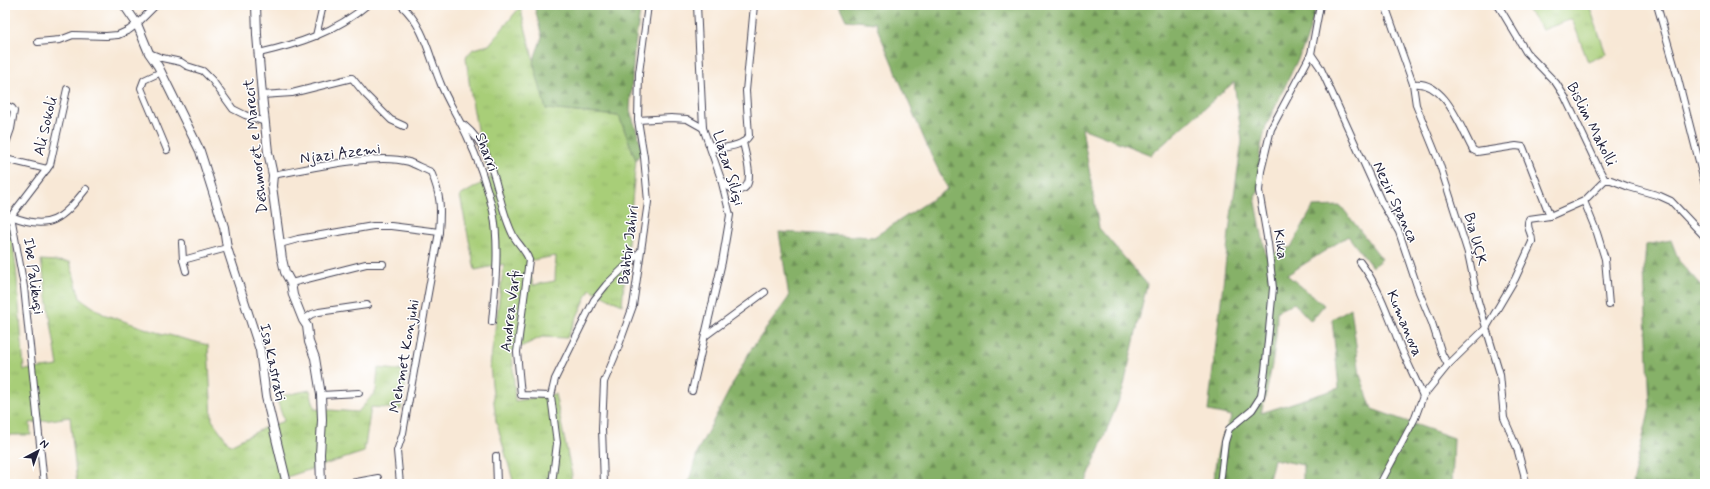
<svg xmlns="http://www.w3.org/2000/svg" width="1710" height="489" font-family="Mynerve,sans-serif">
<style>
.grass{fill:url(#grass-tufts);stroke:#65785a;fill-rule:evenodd}
.forest{fill:url(#forest-firs);stroke:#546a52}
.lines{fill:none;stroke-linecap:round;stroke-linejoin:round}
.minor-casing{stroke:#424052;stroke-width:8}
.tertiary-casing{stroke:#424052;stroke-width:10}
.minor{stroke:#fff;stroke-width:6}
.tertiary{stroke:#fff;stroke-width:8}
.labels{text-anchor:middle;stroke-width:3;stroke-linejoin:round;paint-order:stroke}
.street-label{font-size:15px;fill:#22223b;stroke:#fff}
</style>
<defs>
<pattern id="grass-tufts" width="24" height="20" patternUnits="userSpaceOnUse"><rect width="24" height="20" fill="#a8ce78"/><path d="M3 7l-1-3M5 7V3M7 7l1-3M15 17l-1-3M17 17v-4M19 17l1-3" fill="none" stroke="#90b169"/></pattern>
<pattern id="forest-firs" width="22" height="20" patternUnits="userSpaceOnUse"><rect width="22" height="20" fill="#86b168"/><path d="M5 1l3.5 6h-7zM16 11l3.5 6h-7z" fill="#6d9057"/></pattern>
</defs>
<rect width="100%" height="100%" fill="#fff"/>
<filter id="ink" filterUnits="userSpaceOnUse"><feTurbulence type="fractalNoise" baseFrequency=".025" numOctaves="2"/><feDisplacementMap in="SourceGraphic" scale="8" xChannelSelector="R" yChannelSelector="G"/><feConvolveMatrix kernelMatrix="1 2 1 2 8 2 1 2 1" color-interpolation-filters="sRGB"/></filter>
<filter id="wash" filterUnits="userSpaceOnUse"><feTurbulence type="fractalNoise" baseFrequency=".012" numOctaves="4" result="noise"/><feDisplacementMap in="SourceGraphic" scale="16" xChannelSelector="R" yChannelSelector="G"/><feGaussianBlur stdDeviation="0.9" result="paint"/><feColorMatrix in="noise" values="0 0 0 0 0 0 0 0 0 0 0 0 0 0 0 0 0 1.4 0 .05"/><feComposite in="paint" operator="in"/></filter>
<g filter="url(#wash)">
<rect width="100%" height="100%" fill="#f8e8d6"/>
<!-- grass -->
<g class="grass">
<polygon points="1524,5 1589,5 1606,54 1588,62 1572,19 1542,30"/>
<path d="M 520,7 L 546,109 L 619,116 L 636,160 L 622,305 L 590,289 L 567,338 L 542,337 L 512,351 L 515,401 L 555,394 L 572,475 L 569,484 L 514,484 L 496,421 L 490,366 L 504,264 L 475,270 L 460,196 L 492,177 L 481,152 L 470,89 L 466,57 L 473,49 L 489,45 ZM 556,256 L 555,281 L 533,285 L 527,261 Z"/>
<polygon points="10,225 16,266 24,370 58,366 41,260 70,262 80,298 103,314 153,331 208,345 212,420 230,445 264,428 284,421 276,397 310,390 315,409 358,412 376,391 378,368 408,371 401,409 371,407 364,452 265,484 77,484 70,417 30,423 31,435 5,435 5,226"/>
</g>
<!-- forest -->
<g class="forest">
<polygon points="534,5 641,5 634,52 630,110 643,150 636,160 619,116 546,109 533,62 542,37"/>
<path d="M 839,5 L 1317,5 L 1306,42 L 1266,126 L 1260,151 L 1259,191 L 1255,197 L 1266,256 L 1291,247 L 1313,207 L 1341,206 L 1382,259 L 1372,267 L 1348,236 L 1287,275 L 1324,305 L 1311,321 L 1294,303 L 1277,311 C 1277,346 1270,380 1261,413 L 1339,388 L 1332,319 L 1351,308 L 1360,375 L 1372,409 L 1454,438 L 1452,484 L 1303,484 L 1303,465 L 1274,459 L 1268,484 L 1214,484 C 1215,455 1219,442 1232,416 L 1208,411 L 1231,216 L 1242,141 L 1234,82 L 1151,155 L 1082,128 L 1099,228 L 1147,284 L 1123,390 L 1085,484 L 688,484 L 698,450 L 750,351 L 789,297 L 779,232 L 874,237 L 948,189 L 931,155 L 875,23 L 846,20 Z"/>
<polygon points="1671,240 1679,261 1705,290 1705,484 1632,484 1650,407 1644,271 1646,245"/>
</g>
</g>
<g filter="url(#ink)">
<g class="lines">
<!-- minor casing -->
<g class="minor-casing">
<g id="minor">
<path d="M 401,5 C 425,27 428,53 440,82 C 447,101 459,118 467,136 C 478,159 487,186 493,211 C 500,246 495,287 492,322"/>
<polyline points="1385,5 1413,84 1416,105 1438,159 1468,253 1478,301 1500,374 1504,418 1517,448 1524,474 1525,484"/>
<polyline points="1498,5 1526,52 1556,83 1565,97 1600,171 1605,180 1611,180 1629,187 1660,196 1671,201 1705,237"/>
<polyline points="1657,5 1677,75 1705,185"/>
<polyline points="316,36 323,5"/>
<polyline points="38,42 60,40 73,35 106,36 118,35 129,30 137,24 156,5"/>
<polyline points="149,53 162,58 181,62 187,66 203,71 212,80 233,109 245,115 265,122"/>
<path d="M 259,53 C 298,44 336,32 367,5"/>
<polyline points="1311,54 1320,67 1337,104 1381,201 1399,232 1419,292 1432,323 1442,354 1448,365"/>
<polyline points="161,72 144,80 141,88 167,150"/>
<path d="M 1413,84 C 1445,79 1461,129 1473,150 L 1477,152 L 1516,146 L 1523,147 L 1550,216"/>
<polyline points="262,95 292,93 352,78 365,94 391,120 404,126"/>
<polyline points="5,105 12,108 14,111 11,129 5,146"/>
<polyline points="638,120 671,118 687,119 703,128"/>
<path d="M 464,125 C 499,154 494,199 514,237 C 519,245 526,251 529,260 L 517,352 L 521,395 L 551,396"/>
<path d="M 709,144 L 717,149 C 727,147 743,146 749,136 L 746,91 L 754,5"/>
<polyline points="5,159 47,169"/>
<path d="M 273,175 C 308,169 376,152 409,162 C 416,165 424,169 431,172 C 441,195 441,208 439,232 L 403,433 L 397,451 L 400,484"/>
<path d="M 722,180 C 726,185 732,192 740,190 C 757,187 745,154 743,142"/>
<polyline points="1584,201 1597,233 1605,259 1609,305"/>
<polyline points="11,216 24,287 44,484"/>
<path d="M 11,216 C 50,232 62,219 86,189"/>
<polyline points="5,221 11,216 50,165 67,89"/>
<polyline points="182,243 183,260"/>
<polyline points="280,244 298,239 373,226 391,226 439,232"/>
<path d="M 1360,262 C 1380,288 1389,318 1401,348 C 1408,364 1416,380 1423,396"/>
<polyline points="186,271 183,260 227,248"/>
<polyline points="291,283 366,264 383,264"/>
<polyline points="303,320 312,314 319,312 367,305"/>
<polyline points="705,336 765,292"/>
<polyline points="692,391 722,262 730,215 721,179 703,128 697,5"/>
<polyline points="321,395 359,393"/>
<polyline points="496,456 497,484"/>
<polyline points="346,484 378,478"/>
<polyline points="552,484 557,443 551,396 555,379 594,300 606,285 640,252"/>
<polyline points="604,484 602,429 604,382 615,356 633,306 648,202 644,157 638,120 639,73 648,5"/>
<polyline points="1220,484 1225,442 1229,429 1252,410 1261,396 1265,371 1273,288 1268,243 1259,191 1261,171 1271,129 1311,54 1320,5"/>
<path d="M 1380,484 L 1415,418 L 1423,396 L 1448,365 L 1486,328 L 1515,279 L 1532,242 C 1533,234 1525,228 1529,219 L 1550,216 L 1584,201 L 1605,180"/>
</g>
</g>
<!-- tertiary casing -->
<g class="tertiary-casing">
<g id="tertiary">
<polyline points="124,5 137,24 149,53 158,66 200,151 224,227 227,248 260,350 266,397 287,484"/>
<polyline points="256,5 257,35 262,95 268,152 273,175 272,186 282,259 285,272 291,283 293,295 303,320 307,326 309,342 315,358 321,395 322,420 320,454 321,484"/>
</g>
</g>
<!-- minor -->
<use href="#minor" class="minor"/>
<!-- tertiary -->
<use href="#tertiary" class="tertiary"/>
</g>
</g>
<g class="labels">
<!-- street labels -->
<g class="street-label">
<text transform="translate(1592 124) rotate(63)" y="5">Bislim Makolli</text>
<text transform="translate(45 126) rotate(-77)" y="5">Ali Sokoli</text>
<text transform="translate(255 146) rotate(-96)" y="5">Dëshmorët e Marecit</text>
<text transform="translate(487 152) rotate(69)" y="5">Sharri</text>
<text transform="translate(340 153) rotate(-7)" y="5">Njazi Azemi</text>
<text transform="translate(729 168) rotate(73)" y="5">Llazar Siliqi</text>
<text transform="translate(1396 202) rotate(65)" y="5">Nezir Spanca</text>
<text transform="translate(1476 239) rotate(75)" y="5">Bia UÇK</text>
<text transform="translate(1281 244) rotate(82)" y="5">Kika</text>
<text transform="translate(628 245) rotate(-83)" y="5">Bahtir Jahiri</text>
<text transform="translate(34 276) rotate(82)" y="5">Ibe Palikuqi</text>
<text transform="translate(510 311) rotate(-83)" y="5">Andrea Varfi</text>
<text transform="translate(1405 323) rotate(67)" y="5">Kumanova</text>
<text transform="translate(404 356) rotate(-80)" y="5">Mehmet Konjuhi</text>
<text transform="translate(273 362) rotate(78)" y="5">Isa Kastrati</text>
</g>
</g>
<!-- margin -->
<rect width="1710" height="489" fill="none" stroke="#fff" stroke-width="20"/>
<!-- north arrow -->
<g transform="translate(38 451) rotate(41)" stroke="#ffffff" stroke-width="3" paint-order="stroke">
<path d="M0-3L7 15L0 10L-7 15Z" fill="#22223b"/>
<text y="-6" font-size="11" font-weight="bold" text-anchor="middle" fill="#22223b">N</text>
</g>
</svg>
